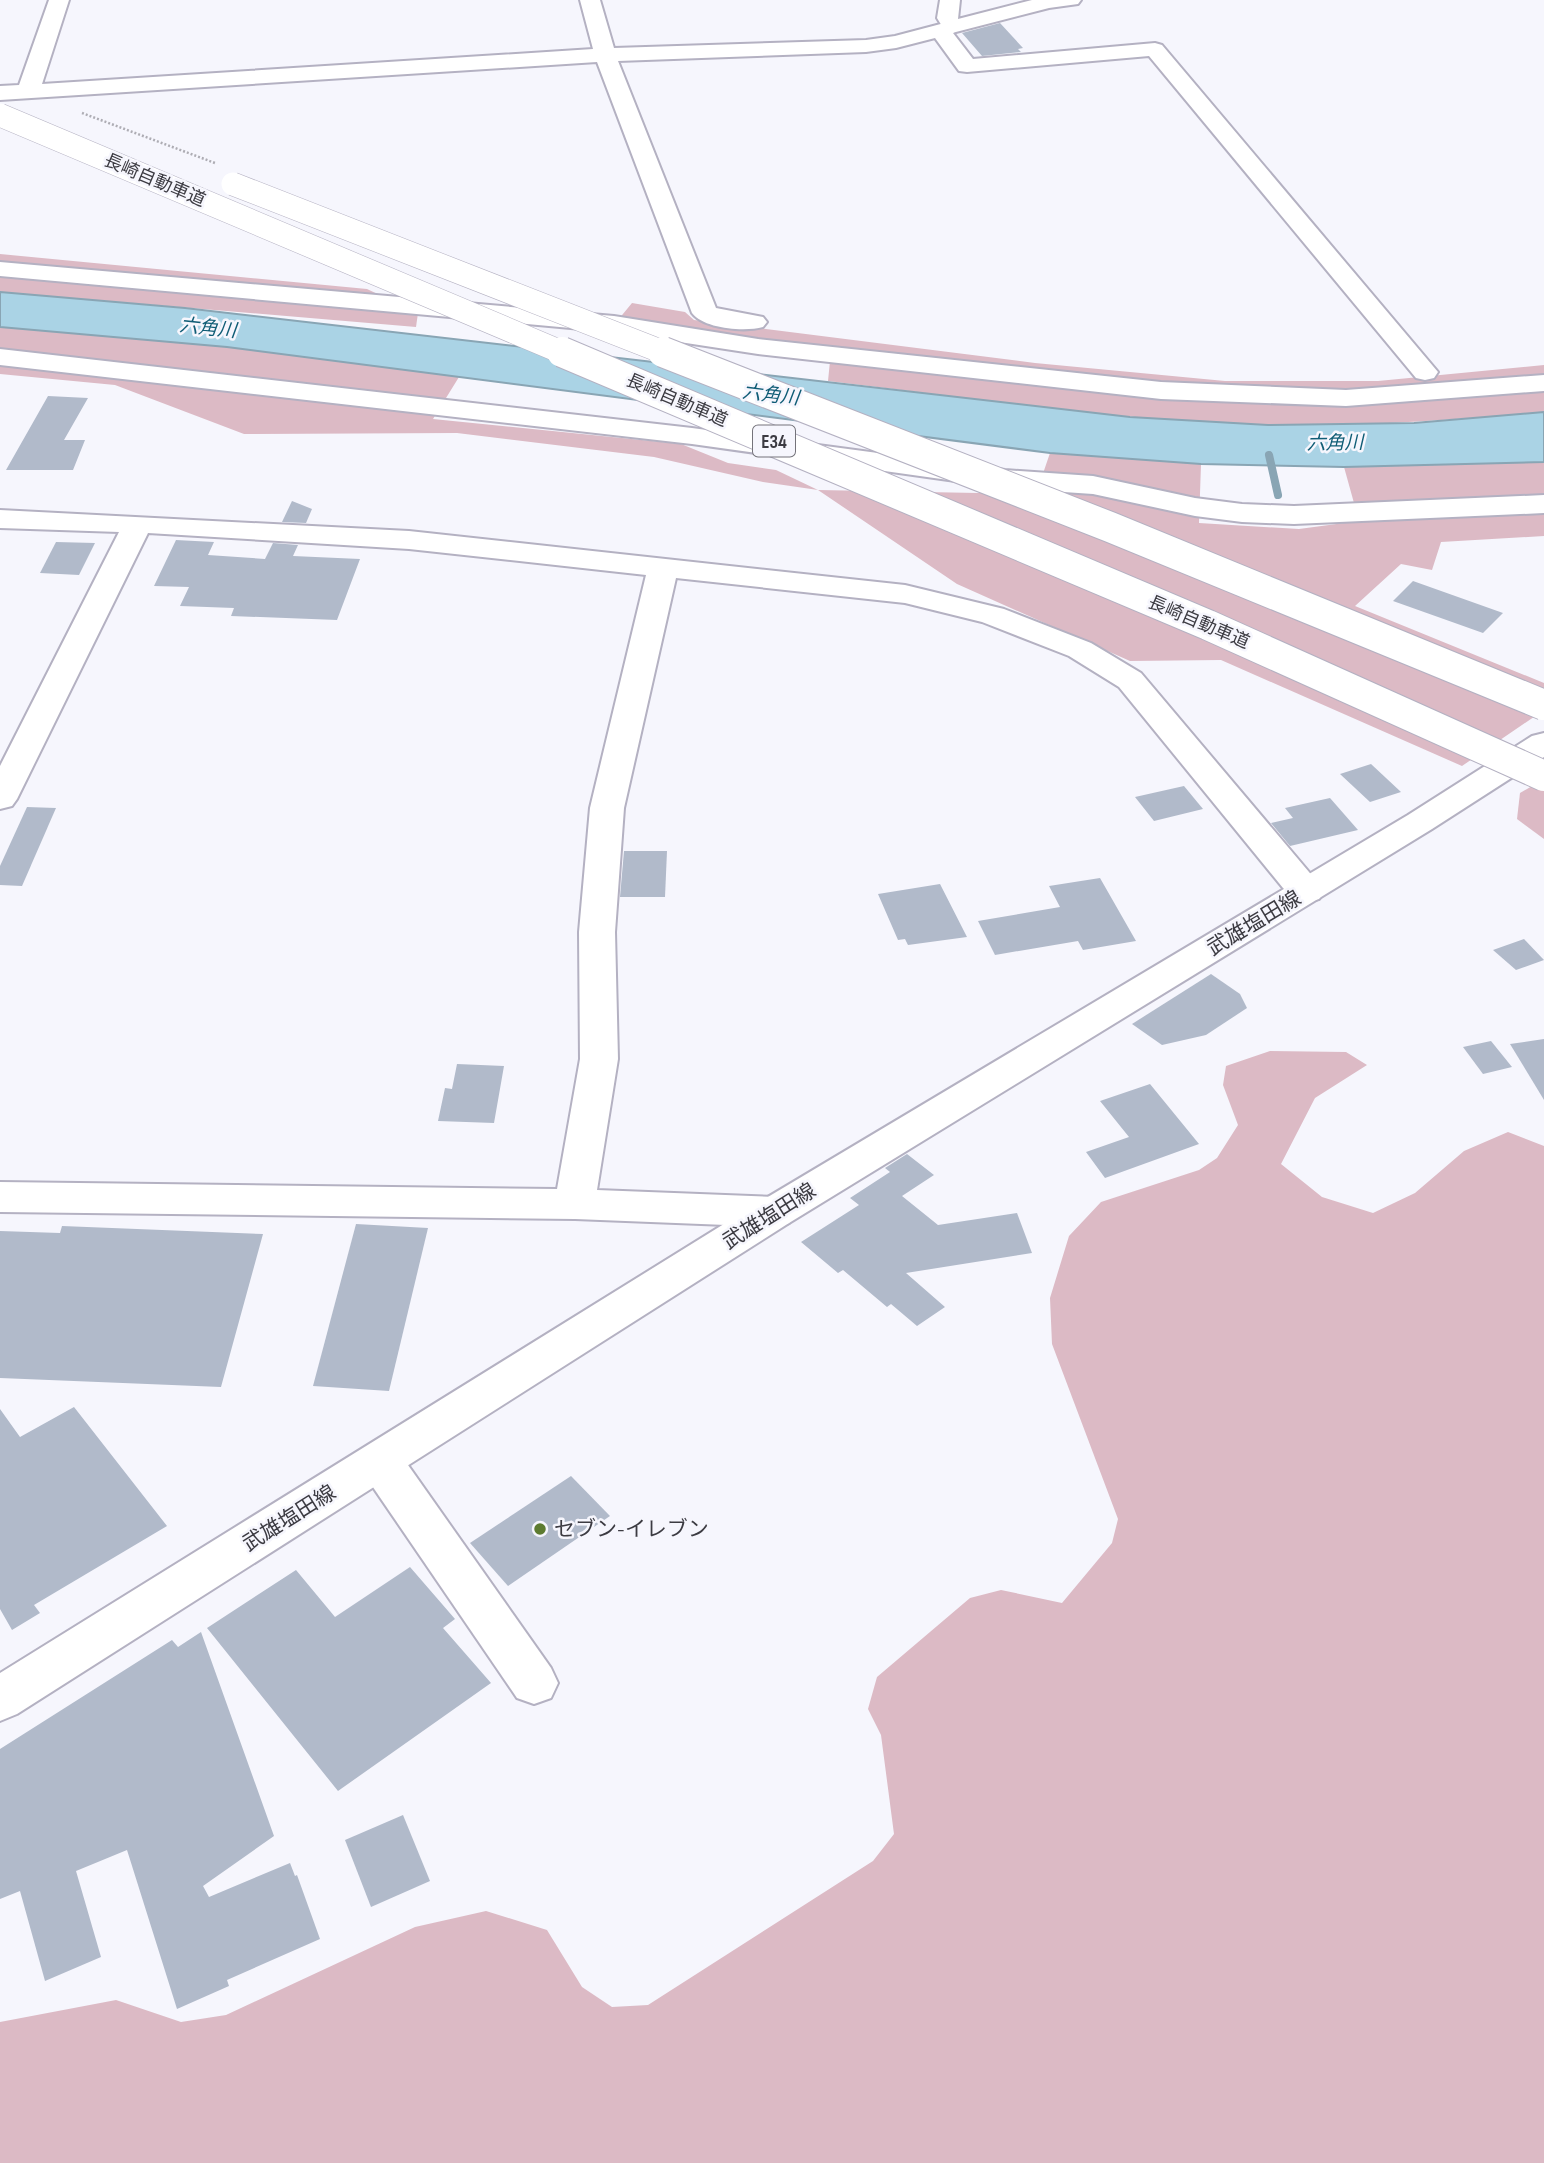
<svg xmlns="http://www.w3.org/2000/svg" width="1544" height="2163" font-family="'Sofia Sans Condensed','Noto Sans JP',sans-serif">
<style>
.green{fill:#dcbac5}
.water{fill:#aad3e5;stroke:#89a5b4;stroke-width:2}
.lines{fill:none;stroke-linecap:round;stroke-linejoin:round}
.stream{stroke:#89a5b4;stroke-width:8}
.building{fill:#b1baca}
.minor-casing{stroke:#b4b1c2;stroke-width:4}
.tertiary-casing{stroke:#b4b1c2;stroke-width:4}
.secondary-casing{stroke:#b4b1c2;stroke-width:4}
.path{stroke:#aeadb4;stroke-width:2.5;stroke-dasharray:2 2;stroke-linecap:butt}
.minor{fill:#fff;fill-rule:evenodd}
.tertiary{fill:#fff;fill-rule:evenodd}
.secondary{fill:#fff;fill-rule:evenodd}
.motorway-bridge-far1-casing{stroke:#b4b1c2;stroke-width:24;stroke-linecap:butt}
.motorway-bridge-casing{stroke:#b4b1c2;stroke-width:32;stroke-linecap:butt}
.motorway-bridge-far1{stroke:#fff;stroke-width:23}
.motorway-bridge{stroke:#fff;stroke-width:30}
.poi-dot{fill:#5d7b30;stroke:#f6f6fd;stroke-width:2.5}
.labels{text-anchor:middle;stroke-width:5;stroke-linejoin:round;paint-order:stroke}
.far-street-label{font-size:18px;fill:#3c3b42;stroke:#f6f6fd}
.far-water-label{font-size:19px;font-style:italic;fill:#105d76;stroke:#f6f6fd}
.shield{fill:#f6f6fd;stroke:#74737a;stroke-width:2}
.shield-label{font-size:19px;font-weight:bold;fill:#3c3b42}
.street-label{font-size:21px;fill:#3c3b42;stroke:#f6f6fd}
.poi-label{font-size:21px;fill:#3c3b42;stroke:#f6f6fd;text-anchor:start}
</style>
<rect width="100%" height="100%" fill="#f6f6fd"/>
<!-- green -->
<g class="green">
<polygon points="0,254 367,289 418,313 416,327 0,292"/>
<path d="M 632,303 L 685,312 L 694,320 L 1035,363 L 1225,381 L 1378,381 L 1544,365 L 1544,412 C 1452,420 1360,427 1267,425 C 1120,421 974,398 828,381 L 831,351 L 618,320 Z"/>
<polygon points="0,327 227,347 459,377 433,419 681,444 728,463 776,470 818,490 1036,494 1050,453 1201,464 1199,523 1299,529 1359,521 1344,467 1544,462 1544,536 1441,542 1432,570 1401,564 1355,606 1544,683 1544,710 1462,766 1221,660 1130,661 957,584 818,490 763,482 654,457 457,433 244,434 115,385 0,374"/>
<polygon points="1544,779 1544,839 1517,819 1520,793"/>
<polygon points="1270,1051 1346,1052 1367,1065 1315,1098 1281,1164 1322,1197 1373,1213 1415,1193 1464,1151 1508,1132 1544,1146 1544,2163 0,2163 0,2022 116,2000 181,2022 226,2015 415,1927 486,1911 547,1930 582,1987 612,2007 648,2005 873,1861 894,1834 881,1735 868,1709 877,1677 970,1598 1001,1590 1062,1603 1112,1543 1118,1519 1052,1344 1050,1298 1069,1236 1101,1202 1199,1170 1217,1158 1238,1125 1223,1085 1226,1066"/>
</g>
<!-- water -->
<polygon class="water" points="0,292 185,308 1130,417 1268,425 1414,423 1544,412 1544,462 1344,467 1201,464 1050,453 227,347 0,327"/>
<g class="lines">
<!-- stream -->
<polyline class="stream" points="1269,455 1278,495"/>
</g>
<!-- building -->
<g class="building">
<polygon points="1000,23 1023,48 1018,49 1021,52 982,56 962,33"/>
<polygon points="48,396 88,398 64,440 85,440 73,470 6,470"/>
<polygon points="292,501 312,509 306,523 282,522"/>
<polygon points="176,540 214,542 208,555 265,559 273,543 298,545 293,556 360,559 337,620 231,616 234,608 180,606 189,587 154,586"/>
<polygon points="56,542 95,543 79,575 40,573"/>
<polygon points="1413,581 1503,613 1483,633 1393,601"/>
<polygon points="1371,764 1401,792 1370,802 1340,774"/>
<polygon points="1184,786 1203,809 1154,821 1135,797"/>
<polygon points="1330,798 1358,830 1290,846 1271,823 1293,818 1285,808"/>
<polygon points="27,807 56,808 22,886 0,885 0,866"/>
<polygon points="624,851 667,851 665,897 620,897"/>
<polygon points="1100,878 1136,941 1083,950 1078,941 995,955 978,921 1060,907 1049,886"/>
<polygon points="940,884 967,937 908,945 905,939 898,940 878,894"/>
<polygon points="1524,939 1544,960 1516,970 1493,950"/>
<polygon points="1211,974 1240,994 1247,1008 1206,1035 1162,1045 1132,1024"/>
<polygon points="1544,1039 1544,1100 1510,1044"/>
<polygon points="1491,1041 1512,1067 1483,1074 1463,1047"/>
<polygon points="457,1064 504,1066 494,1123 438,1121 445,1088 452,1089"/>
<polygon points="1150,1084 1199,1144 1105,1178 1086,1152 1129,1137 1100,1101"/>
<polygon points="907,1154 934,1175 902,1196 938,1225 1017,1213 1032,1253 906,1273 945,1307 917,1326 891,1304 887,1307 843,1270 838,1273 801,1242 859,1205 850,1198 890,1172 885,1168"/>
<polygon points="356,1224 428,1228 389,1391 313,1386"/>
<polygon points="62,1226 263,1234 221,1387 0,1378 0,1231 60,1233"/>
<polygon points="74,1407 167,1526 34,1605 40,1613 12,1630 0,1609 0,1409 20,1437"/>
<polygon points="571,1476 610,1516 508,1586 470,1543"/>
<polygon points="410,1567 455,1619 443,1628 491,1683 338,1791 207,1628 296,1570 335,1617"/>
<polygon points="201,1632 274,1836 203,1886 209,1897 290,1863 295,1876 297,1875 320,1939 227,1980 229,1986 177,2009 127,1850 76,1871 101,1957 45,1981 20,1891 0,1899 0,1749 172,1640 178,1647"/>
<polygon points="403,1815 430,1881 371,1907 345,1840"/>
</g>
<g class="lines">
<!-- minor casing -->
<g class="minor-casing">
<g id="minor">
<path d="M 49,0 L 69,0 L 42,84 L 593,49 L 580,0 L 600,0 L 614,48 L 866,40 L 895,36 L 952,21 L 959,23 L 962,27 L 953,33 L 973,59 L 1155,43 L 1162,45 L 1438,372 L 1434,378 L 1425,380 L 1416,378 L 1149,56 L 967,72 L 959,71 L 935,38 L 896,48 L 866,52 L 618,61 L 716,308 L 763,317 L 767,322 L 763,327 C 745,332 704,329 692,313 L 597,62 L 0,100 L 0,86 L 19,85 Z"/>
<polygon points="0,262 614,316 758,339 1161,382 1346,390 1544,375 1544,391 1346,406 1161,399 758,354 614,332 0,276"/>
<polygon points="0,349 692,428 1005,470 1093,476 1195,498 1242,504 1294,506 1544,495 1544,513 1294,524 1242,522 1195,516 1093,494 1005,488 692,444 0,365"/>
<path d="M 0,510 L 409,531 L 905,585 L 1004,609 L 1091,643 L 1141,673 L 1325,891 L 1319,899 C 1303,903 1295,899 1283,888 L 1119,687 L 1069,656 L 982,622 L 905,603 L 676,578 L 624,808 L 615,932 L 618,1059 L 597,1190 L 775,1197 L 789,1201 L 795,1212 L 789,1223 L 775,1227 L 575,1219 L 0,1212 L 0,1182 L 557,1189 L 580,1059 L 579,932 L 590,808 L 646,575 L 409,549 L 148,533 L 17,799 L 12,806 L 0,809 L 0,766 L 119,532 L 0,528 Z"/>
<polygon points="380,1443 396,1448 551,1668 558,1683 551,1698 534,1704 517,1698 364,1474 358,1461 364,1448"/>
</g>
</g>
<!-- tertiary casing -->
<g class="tertiary-casing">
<polygon id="tertiary" points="940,0 960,0 958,19 1032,0 1081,0 1078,4 1049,8 952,33 945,31 937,18"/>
</g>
<!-- secondary casing -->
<g class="secondary-casing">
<polygon id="secondary" points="1544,733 1544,757 1432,829 789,1223 17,1714 0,1721 0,1673 761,1201 1408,815 1532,736"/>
</g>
<!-- path -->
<polyline class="path" points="82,113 215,163"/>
<!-- minor -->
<use href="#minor" class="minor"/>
<!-- tertiary -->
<use href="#tertiary" class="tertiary"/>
<!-- secondary -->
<use href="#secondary" class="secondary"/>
<!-- motorway-bridge-far1 casing -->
<g class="motorway-bridge-far1-casing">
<g id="motorway-bridge-far1">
<polyline points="0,115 566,354"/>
<polyline points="233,184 668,354"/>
</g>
</g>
<!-- motorway-bridge casing -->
<g class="motorway-bridge-casing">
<g id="motorway-bridge">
<polyline points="562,352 1208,625 1544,776"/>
<polyline points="663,352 1110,527 1544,705"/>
</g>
</g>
<!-- motorway-bridge-far1 -->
<use href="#motorway-bridge-far1" class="motorway-bridge-far1"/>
<!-- motorway-bridge -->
<use href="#motorway-bridge" class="motorway-bridge"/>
</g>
<!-- markers -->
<circle class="poi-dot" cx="540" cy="1529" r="7"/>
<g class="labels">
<!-- far-street labels -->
<g class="far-street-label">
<text transform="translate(155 180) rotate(23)" y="6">長崎自動車道</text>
<text transform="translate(677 400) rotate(23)" y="6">長崎自動車道</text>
<text transform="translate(1199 622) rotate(23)" y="6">長崎自動車道</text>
</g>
<!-- far-water labels -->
<g class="far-water-label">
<text transform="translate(208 327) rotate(6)" y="7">六角川</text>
<text transform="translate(771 394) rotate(7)" y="7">六角川</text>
<text transform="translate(1335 442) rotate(-1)" y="7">六角川</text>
</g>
<!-- shield labels -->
<rect class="shield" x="753" y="425.5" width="42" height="31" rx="5"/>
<g class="shield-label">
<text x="774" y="448">E34</text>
</g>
<!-- street labels -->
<g class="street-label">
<text transform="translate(1254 923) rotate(-31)" y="7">武雄塩田線</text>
<text transform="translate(769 1216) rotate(-32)" y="7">武雄塩田線</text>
<text transform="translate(289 1518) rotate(-32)" y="7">武雄塩田線</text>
</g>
<!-- poi labels -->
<g class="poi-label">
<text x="554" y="1536">セブン-イレブン</text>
</g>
</g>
</svg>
